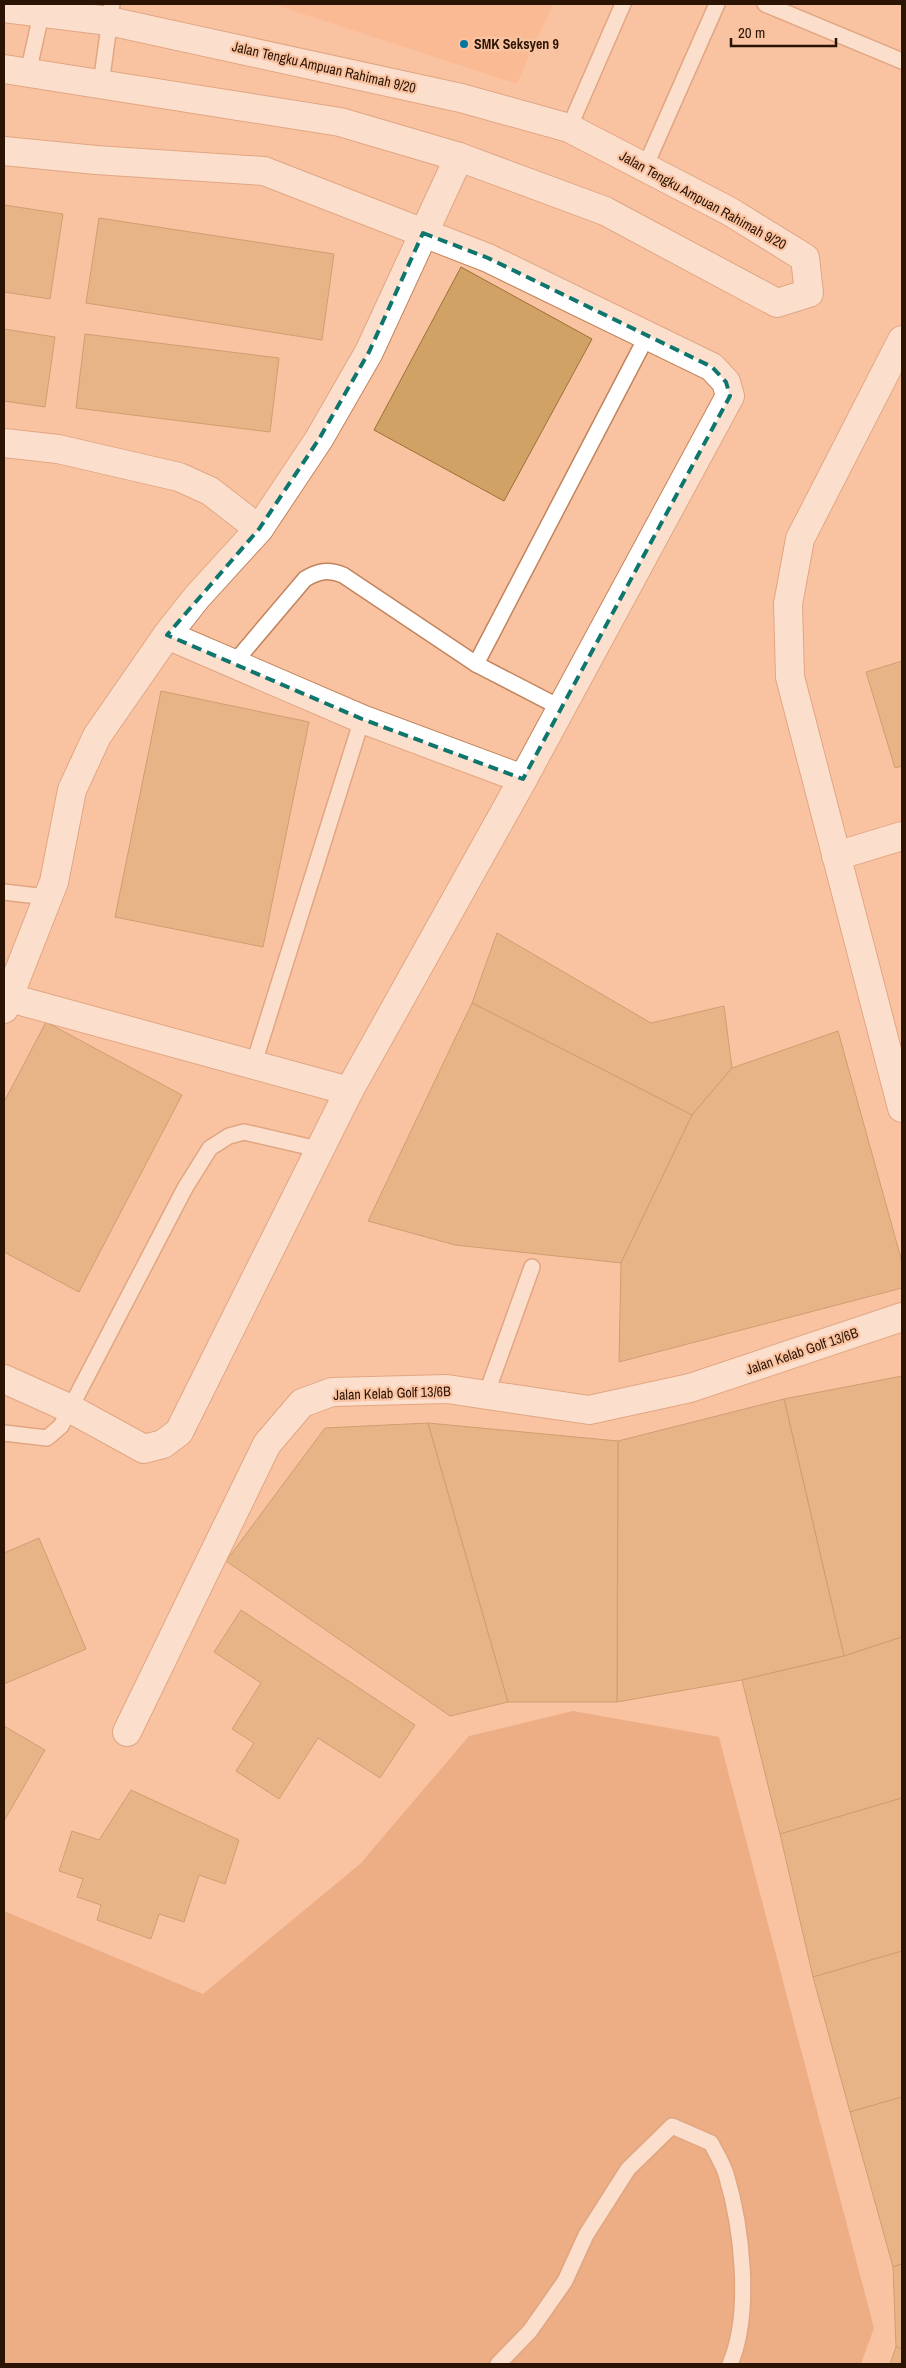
<svg xmlns="http://www.w3.org/2000/svg" width="906" height="2368" font-family="'Archivo Narrow',sans-serif">
<style>
.built{fill:#fab183}
.green{fill:#dd9362}
.building{fill:#d0a266;stroke:#9b7033}
.lines{fill:none;stroke-linecap:round;stroke-linejoin:round}
.lane-casing{stroke:#c2845c;stroke-width:18}
.street-casing{stroke:#c2845c;stroke-width:30}
.secondary-casing{stroke:#c2845c;stroke-width:30}
.lane{stroke:#fff;stroke-width:15}
.street{stroke:#fff;stroke-width:28}
.secondary{stroke:#fff;stroke-width:28}
.marked{fill:none;stroke:#0f766e;stroke-width:4;stroke-dasharray:10 6;stroke-linejoin:round}
.poi-dot{fill:#03749e;stroke:#f9c3a2;stroke-width:2}
.labels{text-anchor:middle;stroke-width:4.5;stroke-linejoin:round;paint-order:stroke}
.poi-label{font-size:14px;font-weight:bold;fill:#2b1404;stroke:#f9c3a2;text-anchor:start}
.street-label{font-size:14px;fill:#2b1404;stroke:#f9c3a2}
</style>
<rect width="100%" height="100%" fill="#f9c3a2"/>
<!-- built -->
<polygon class="built" points="272,4 553,4 517,84"/>
<!-- green -->
<polygon class="green" points="573,1711 719,1737 874,2328 861,2364 4,2364 4,1911 203,1994 360,1864 469,1736"/>
<!-- building -->
<g class="building">
<polygon points="4,205 63,214 50,299 4,292"/>
<polygon points="99,218 334,254 322,340 86,303"/>
<polygon points="461,267 592,339 504,501 374,430"/>
<polygon points="4,329 55,337 45,407 4,401"/>
<polygon points="85,334 279,358 270,432 76,408"/>
<polygon points="902,661 902,766 895,768 866,672"/>
<polygon points="161,691 309,722 263,947 115,917"/>
<polygon points="497,933 651,1023 724,1006 732,1068 692,1115 472,1003"/>
<polygon points="472,1003 692,1115 621,1263 455,1245 368,1221"/>
<polygon points="46,1022 182,1095 79,1292 4,1252 4,1102"/>
<polygon points="838,1031 902,1262 902,1288 619,1362 621,1263 692,1115 732,1068"/>
<polygon points="902,1376 902,1637 844,1656 784,1399"/>
<polygon points="784,1399 844,1656 742,1680 617,1702 618,1441"/>
<polygon points="428,1423 508,1702 450,1716 226,1561 325,1428"/>
<polygon points="428,1423 618,1441 617,1702 508,1702"/>
<polygon points="39,1538 86,1649 4,1684 4,1553"/>
<polygon points="241,1610 415,1725 380,1778 318,1738 279,1799 236,1771 254,1743 232,1729 261,1683 214,1652"/>
<polygon points="902,1637 902,1798 780,1834 742,1680 844,1656"/>
<polygon points="4,1726 45,1750 4,1821"/>
<polygon points="131,1790 239,1840 225,1884 199,1875 184,1922 159,1914 151,1939 97,1920 101,1905 77,1897 83,1879 59,1871 72,1831 99,1840"/>
<polygon points="902,1798 902,1951 813,1977 780,1834"/>
<polygon points="902,1951 902,2097 850,2112 813,1977"/>
<polygon points="902,2097 902,2264 893,2267 850,2112"/>
<polygon points="902,2264 902,2349 896,2347 893,2267"/>
<polygon points="896,2347 902,2349 902,2364 890,2364"/>
</g>
<g class="lines">
<!-- lane casing -->
<g class="lane-casing">
<g id="lane">
<polyline points="765,4 902,61"/>
<polyline points="28,73 43,6"/>
<polyline points="101,84 112,4"/>
<polyline points="569,128 623,4"/>
<polyline points="645,167 717,4"/>
<path d="M 233,664 L 305,579 C 318,571 328,569 343,575 L 476,664 L 561,708"/>
<polyline points="476,664 647,336"/>
<polyline points="4,892 46,897"/>
<polyline points="254,1063 362,719"/>
<polyline points="486,1395 532,1267"/>
<polyline points="4,1433 47,1438 61,1426 185,1188 210,1148 229,1136 244,1132 318,1149"/>
<path d="M 498,2364 L 530,2331 L 565,2281 L 586,2235 L 628,2169 L 672,2126 L 711,2143 C 716,2153 723,2164 726,2174 C 742,2227 752,2313 730,2364"/>
</g>
</g>
<!-- street casing -->
<g class="street-casing">
<g id="street">
<polyline points="4,151 96,160 264,171 488,258 712,367 726,382 730,396 523,779 349,1091 179,1432 163,1444 144,1449 71,1409 4,1379"/>
<polyline points="902,340 800,539 788,604 790,677 902,1108"/>
<polyline points="4,443 58,449 179,477 210,491 259,529"/>
<polyline points="167,635 362,719 523,779"/>
<polyline points="836,856 902,836"/>
<polyline points="10,998 349,1091"/>
<polyline points="4,1009 54,882 72,790 97,736 167,635 197,597 259,529 319,439 369,352 459,157"/>
<polyline points="127,1732 267,1444 302,1403 332,1392 447,1389 589,1410 690,1388 902,1317"/>
</g>
</g>
<!-- secondary casing -->
<g class="secondary-casing">
<polyline id="secondary" points="4,8 109,21 461,98 569,128 729,211 805,258 809,293 777,303 605,211 459,157 340,122 4,69"/>
</g>
<!-- lane -->
<use href="#lane" class="lane"/>
<!-- street -->
<use href="#street" class="street"/>
<!-- secondary -->
<use href="#secondary" class="secondary"/>
</g>
<!-- marked area -->
<path d="M0 0H906V2368H0ZM 423,233 L 488,258 L 712,367 L 726,382 L 730,396 L 523,779 L 362,719 L 167,635 L 259,529 L 319,439 L 369,352 Z" fill="#f9c3a2" fill-opacity=".55" fill-rule="evenodd"/>
<path class="marked" d="M 423,233 L 488,258 L 712,367 L 726,382 L 730,396 L 523,779 L 362,719 L 167,635 L 259,529 L 319,439 L 369,352 Z"/>
<!-- markers -->
<circle class="poi-dot" cx="464" cy="44" r="5"/>
<g class="labels">
<!-- poi labels -->
<g class="poi-label">
<text x="474" y="49">SMK Seksyen 9</text>
</g>
<!-- street labels -->
<g class="street-label">
<text transform="translate(324 67) rotate(13)" y="5">Jalan Tengku Ampuan Rahimah 9/20</text>
<text transform="translate(703 200) rotate(29)" y="5">Jalan Tengku Ampuan Rahimah 9/20</text>
<text transform="translate(802 1351) rotate(-19)" y="5">Jalan Kelab Golf 13/6B</text>
<text transform="translate(392 1393) rotate(-2)" y="5">Jalan Kelab Golf 13/6B</text>
</g>
</g>
<!-- border -->
<rect width="906" height="2368" fill="none" stroke="#2b1404" stroke-width="10"/>
<!-- scale -->
<path d="M731 38v8h105v-8" fill="none" stroke="#2b1404" stroke-width="2.5"/>
<text x="738" y="38" font-size="15" fill="#2b1404" stroke="#f9c3a2" stroke-width="4" paint-order="stroke">20 m</text>
</svg>
